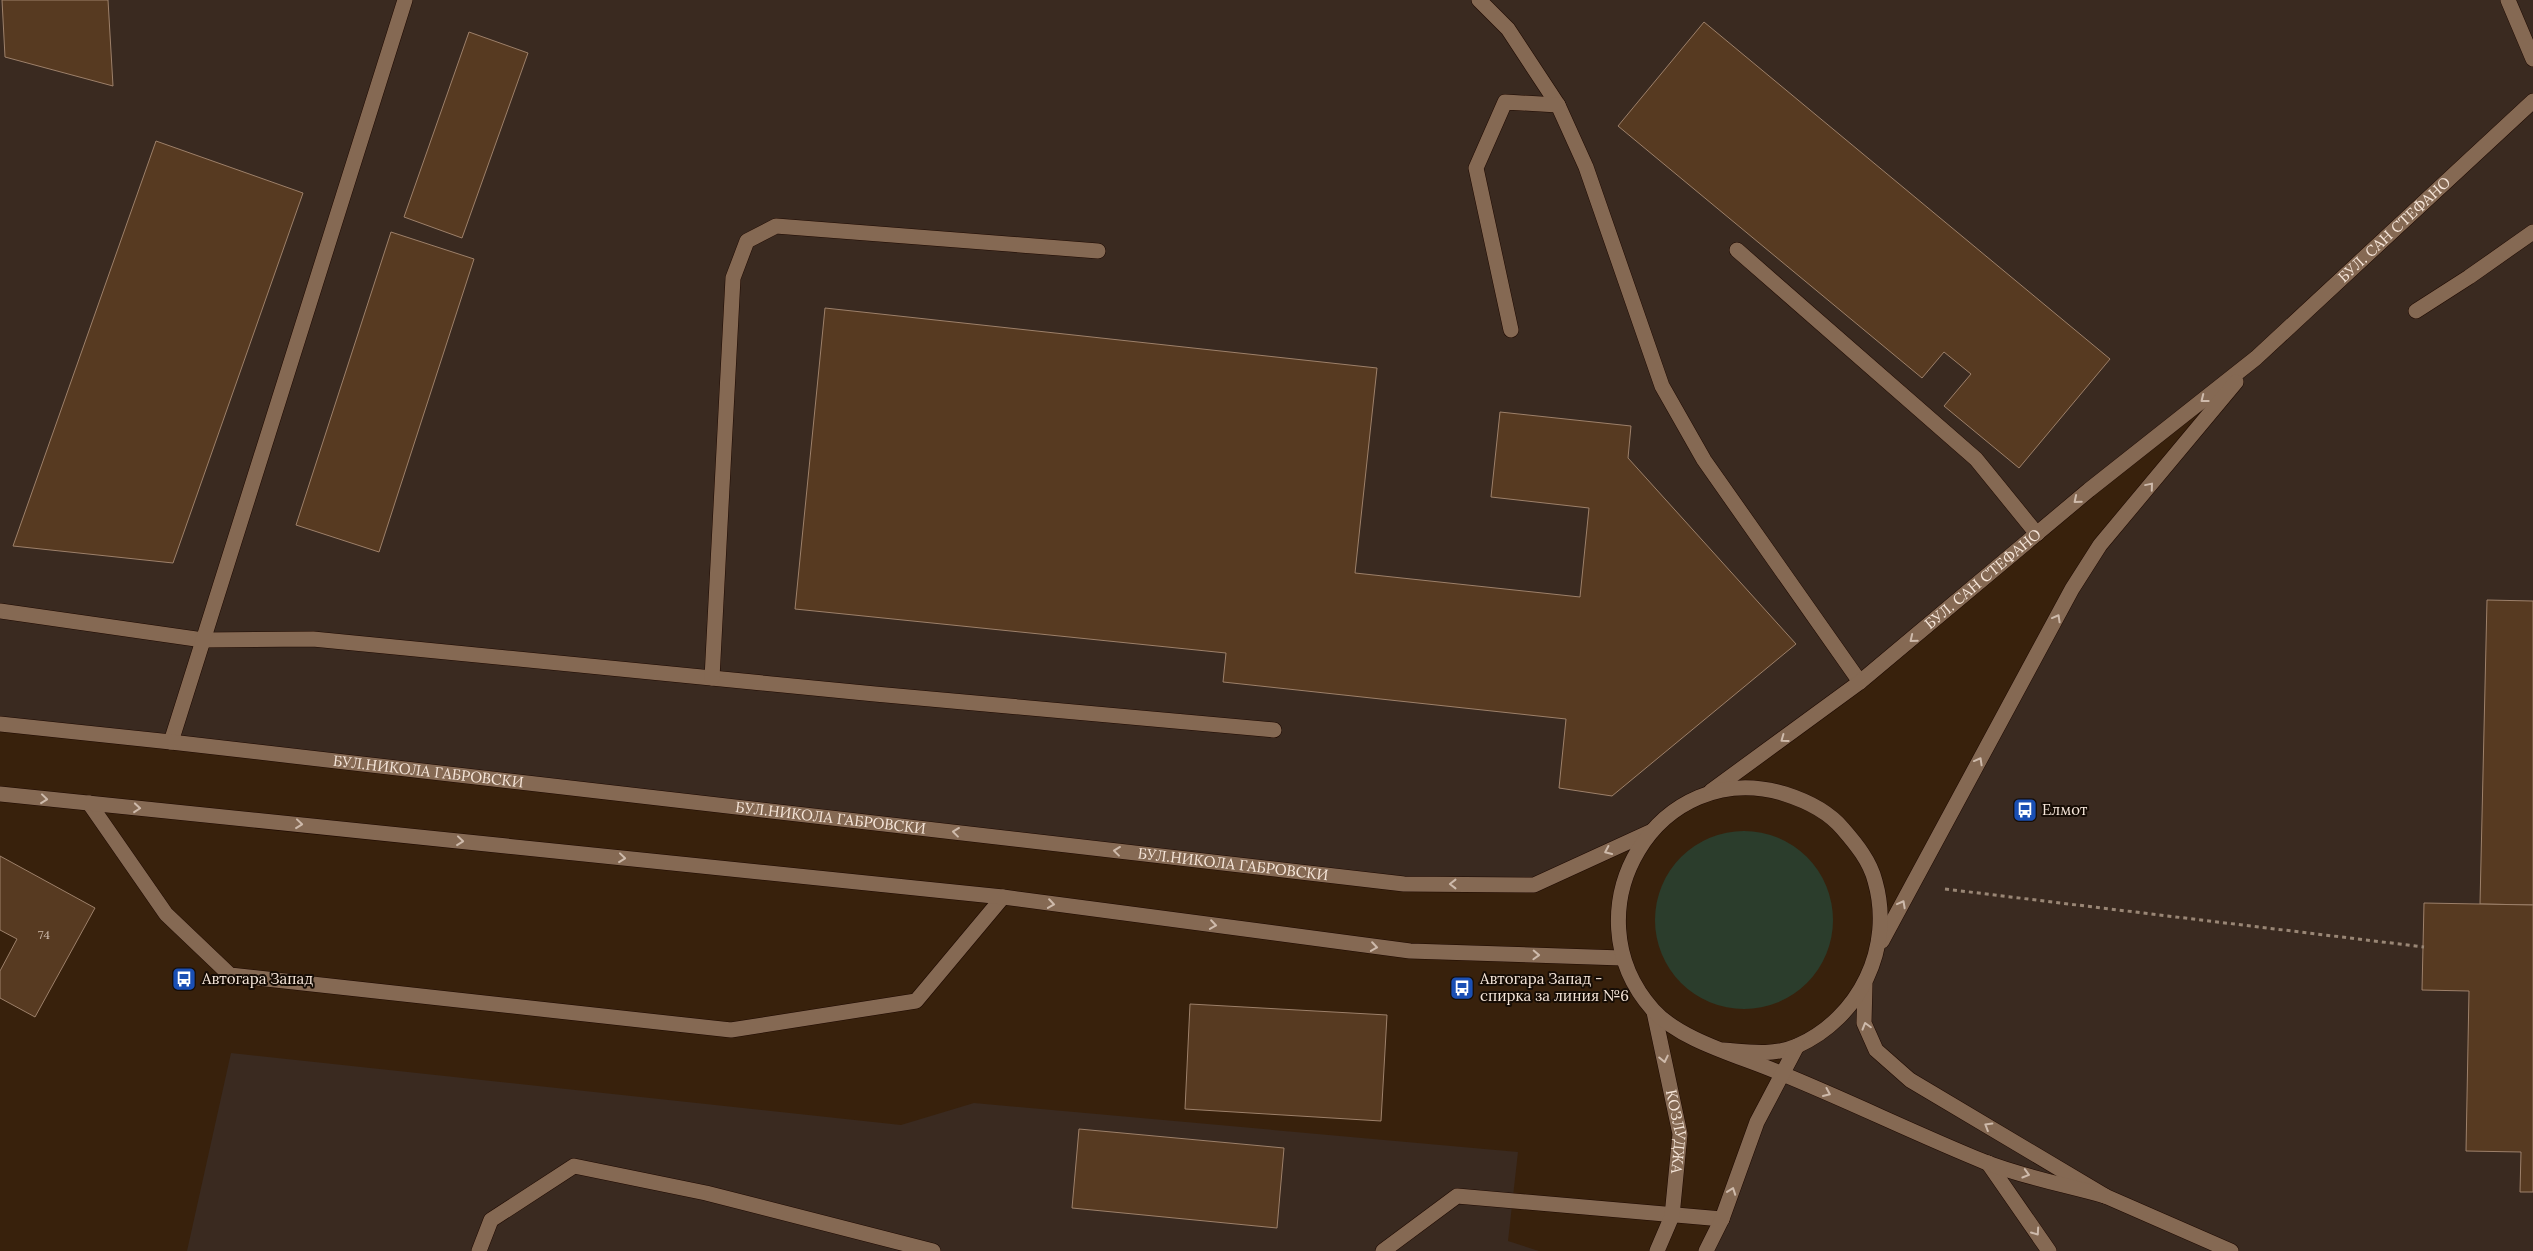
<svg xmlns="http://www.w3.org/2000/svg" width="2533" height="1251" font-family="Lora,serif">
<style>
.industrial{fill:#3a2a20}
.green{fill:#2b3d2c}
.building{fill:#573a21;stroke:#9d806a}
.lines{fill:none;stroke-linecap:round;stroke-linejoin:round}
.lane-casing{stroke:#1e0900;stroke-width:16}
.secondary-casing{stroke:#1e0900;stroke-width:16}
.path{stroke:#998675;stroke-width:3;stroke-dasharray:4 4;stroke-linecap:butt}
.lane{stroke:#856953;stroke-width:15}
.secondary{stroke:#856953;stroke-width:15}
.oneway{stroke:#cebaab}
.labels{text-anchor:middle;stroke-width:4;stroke-linejoin:round;paint-order:stroke}
.number-label{font-size:12px;fill:#cebbac}
.street-label{font-size:15px;fill:#f6e6da;stroke:#170d05}
.poi-label{font-size:15px;fill:#f6e6da;stroke:#170d05;text-anchor:start}
</style>
<rect width="100%" height="100%" fill="#38210c"/>
<!-- industrial -->
<g class="industrial">
<polygon points="0,0 2533,0 2533,1251 1707,1251 1797,1046 1841,1015 2072,589 2254,360 1975,587 1652,831 1534,885 1404,884 0,724"/>
<polygon points="231,1053 901,1125 974,1103 1518,1152 1508,1241 1539,1251 187,1251"/>
</g>
<!-- green -->
<circle class="green" cx="1744" cy="920" r="89"/>
<!-- building -->
<g class="building">
<polygon points="2,0 108,0 113,86 5,57"/>
<polygon points="1704,22 2110,359 2019,468 1944,406 1971,374 1944,352 1922,378 1618,126"/>
<polygon points="469,32 528,53 462,238 404,217"/>
<polygon points="156,141 303,193 173,563 13,546"/>
<polygon points="391,232 474,259 379,552 296,525"/>
<polygon points="825,308 1377,368 1355,573 1580,597 1589,508 1491,497 1500,412 1631,426 1628,458 1796,644 1612,796 1559,788 1566,719 1223,682 1226,653 795,609"/>
<polygon points="2487,600 2533,601 2533,905 2480,904"/>
<polygon points="0,856 95,908 35,1017 0,998 0,971 17,939 0,930"/>
<polygon points="2424,903 2533,905 2533,1192 2520,1192 2521,1152 2466,1151 2469,991 2422,990"/>
<polygon points="1190,1004 1387,1015 1381,1121 1185,1109"/>
<polygon points="1079,1129 1284,1148 1277,1228 1072,1208"/>
</g>
<g class="lines">
<!-- lane casing -->
<g class="lane-casing">
<g id="lane">
<polyline points="1479,0 1508,29 1558,105"/>
<polyline points="2508,0 2533,59"/>
<polyline points="1737,250 1976,459 2037,534"/>
<polyline points="2416,311 2469,277 2533,232"/>
<polyline points="1511,330 1476,168 1505,102 1558,105 1586,167 1662,386 1704,460 1860,682"/>
<polyline points="0,611 203,640 313,639 875,694 1274,730"/>
<polyline points="712,678 733,278 747,241 776,226 1098,251"/>
<polyline points="171,742 405,0"/>
<polyline points="89,803 166,914 230,975 731,1030 916,1001 1003,897"/>
<polyline points="1988,1163 2049,1251"/>
<polyline points="479,1251 491,1220 574,1166 706,1193 933,1251"/>
<polyline points="1383,1251 1457,1196 1722,1219"/>
</g>
</g>
<!-- secondary casing -->
<g class="secondary-casing">
<g id="secondary">
<path id="s1" d="M 0,724 L 171,742 L 1404,884 L 1534,885 L 1652,831"/>
<path id="s2" d="M 1711,791 L 1860,682 L 2089,490 L 2256,358 L 2533,101"/>
<polyline points="0,794 1003,897 1410,951 1622,958"/>
<polyline points="1882,941 2072,589 2100,545 2236,382"/>
<polyline points="1865,984 1864,1023 1876,1050 1910,1080 2105,1196 2231,1251"/>
<path id="s3" d="M 1654,1012 L 1680,1134 L 1672,1216 L 1657,1251"/>
<path d="M 1723,1050 C 1748,1052 1774,1056 1797,1046 C 1860,1018 1894,947 1875,881 C 1870,861 1856,844 1843,829 C 1828,811 1807,801 1785,794 C 1658,755 1565,911 1653,1010 C 1681,1041 1741,1056 1780,1073 C 1849,1101 1916,1134 1985,1162 C 2023,1177 2066,1185 2105,1196"/>
<polyline points="1706,1251 1722,1219 1757,1122 1797,1046"/>
</g>
</g>
<!-- path -->
<polyline class="path" points="1945,889 2424,947"/>
<!-- lane -->
<use href="#lane" class="lane"/>
<!-- secondary -->
<use href="#secondary" class="secondary"/>
</g>
<!-- one-way arrows -->
<defs><path id="oneway-chevron" d="M-2-3.5L2.5 0L-2 3.5" fill="none" stroke-width="1.6" stroke-linecap="round" stroke-linejoin="round" transform="scale(1.25)"/></defs>
<g class="oneway">
<use href="#oneway-chevron" transform="translate(2204 399) rotate(142)"/>
<use href="#oneway-chevron" transform="translate(2150 486) rotate(-50)"/>
<use href="#oneway-chevron" transform="translate(2077 500) rotate(140)"/>
<use href="#oneway-chevron" transform="translate(2057 618) rotate(-61)"/>
<use href="#oneway-chevron" transform="translate(1913 639) rotate(141)"/>
<use href="#oneway-chevron" transform="translate(1784 739) rotate(144)"/>
<use href="#oneway-chevron" transform="translate(1979 761) rotate(-61)"/>
<use href="#oneway-chevron" transform="translate(44 799) rotate(6)"/>
<use href="#oneway-chevron" transform="translate(137 808) rotate(5)"/>
<use href="#oneway-chevron" transform="translate(299 824) rotate(6)"/>
<use href="#oneway-chevron" transform="translate(956 832) rotate(-173)"/>
<use href="#oneway-chevron" transform="translate(460 841) rotate(6)"/>
<use href="#oneway-chevron" transform="translate(1117 851) rotate(-173)"/>
<use href="#oneway-chevron" transform="translate(1608 851) rotate(155)"/>
<use href="#oneway-chevron" transform="translate(622 858) rotate(6)"/>
<use href="#oneway-chevron" transform="translate(1453 884) rotate(-180)"/>
<use href="#oneway-chevron" transform="translate(1051 904) rotate(8)"/>
<use href="#oneway-chevron" transform="translate(1902 904) rotate(-62)"/>
<use href="#oneway-chevron" transform="translate(1213 925) rotate(8)"/>
<use href="#oneway-chevron" transform="translate(1374 947) rotate(8)"/>
<use href="#oneway-chevron" transform="translate(1536 955) rotate(2)"/>
<use href="#oneway-chevron" transform="translate(1866 1026) rotate(-106)"/>
<use href="#oneway-chevron" transform="translate(1664 1059) rotate(78)"/>
<use href="#oneway-chevron" transform="translate(1827 1093) rotate(24)"/>
<use href="#oneway-chevron" transform="translate(1988 1126) rotate(-149)"/>
<use href="#oneway-chevron" transform="translate(2026 1174) rotate(16)"/>
<use href="#oneway-chevron" transform="translate(1732 1191) rotate(-70)"/>
<use href="#oneway-chevron" transform="translate(2036 1232) rotate(55)"/>
</g>
<!-- icons -->
<defs>
<g id="bus-square" transform="scale(1.25)"><rect x="-9" y="-9" width="18" height="18" rx="4" fill="#1a4fb4" stroke="#170d05"/><path d="M-5-6H5V4H4V6H2V4H-2V6H-4V4H-5ZM-3.5-4V0h7V-4ZM-3.5 1.2v1.5H-2V1.2ZM2 1.2v1.5H3.5V1.2Z" fill="#fff"/></g>
</defs>
<g fill-rule="evenodd">
<use href="#bus-square" x="2025" y="810"/>
<use href="#bus-square" x="184" y="979"/>
<use href="#bus-square" x="1462" y="988"/>
</g>
<g class="labels">
<!-- number labels -->
<g class="number-label">
<text x="44" y="939">74</text>
</g>
<!-- street labels -->
<g class="street-label">
<text dy="5" stroke="none"><textPath href="#s2" startOffset="885">БУЛ. САН СТЕФАНО</textPath></text>
<text dy="5" stroke="none"><textPath href="#s2" startOffset="345">БУЛ. САН СТЕФАНО</textPath></text>
<text dy="5" stroke="none"><textPath href="#s1" startOffset="431">БУЛ.НИКОЛА ГАБРОВСКИ</textPath></text>
<text dy="5" stroke="none"><textPath href="#s1" startOffset="836">БУЛ.НИКОЛА ГАБРОВСКИ</textPath></text>
<text dy="5" stroke="none"><textPath href="#s1" startOffset="1241">БУЛ.НИКОЛА ГАБРОВСКИ</textPath></text>
<text dy="5" stroke="none"><textPath href="#s3" startOffset="122">КОЗЛУДЖА</textPath></text>
</g>
<!-- poi labels -->
<g class="poi-label">
<text x="2042" y="815">Елмот</text>
<text x="202" y="984">Автогара Запад</text>
<text x="1480" y="984">Автогара Запад -<tspan x="1480" dy="17">спирка за линия №6</tspan></text>
</g>
</g>
</svg>
